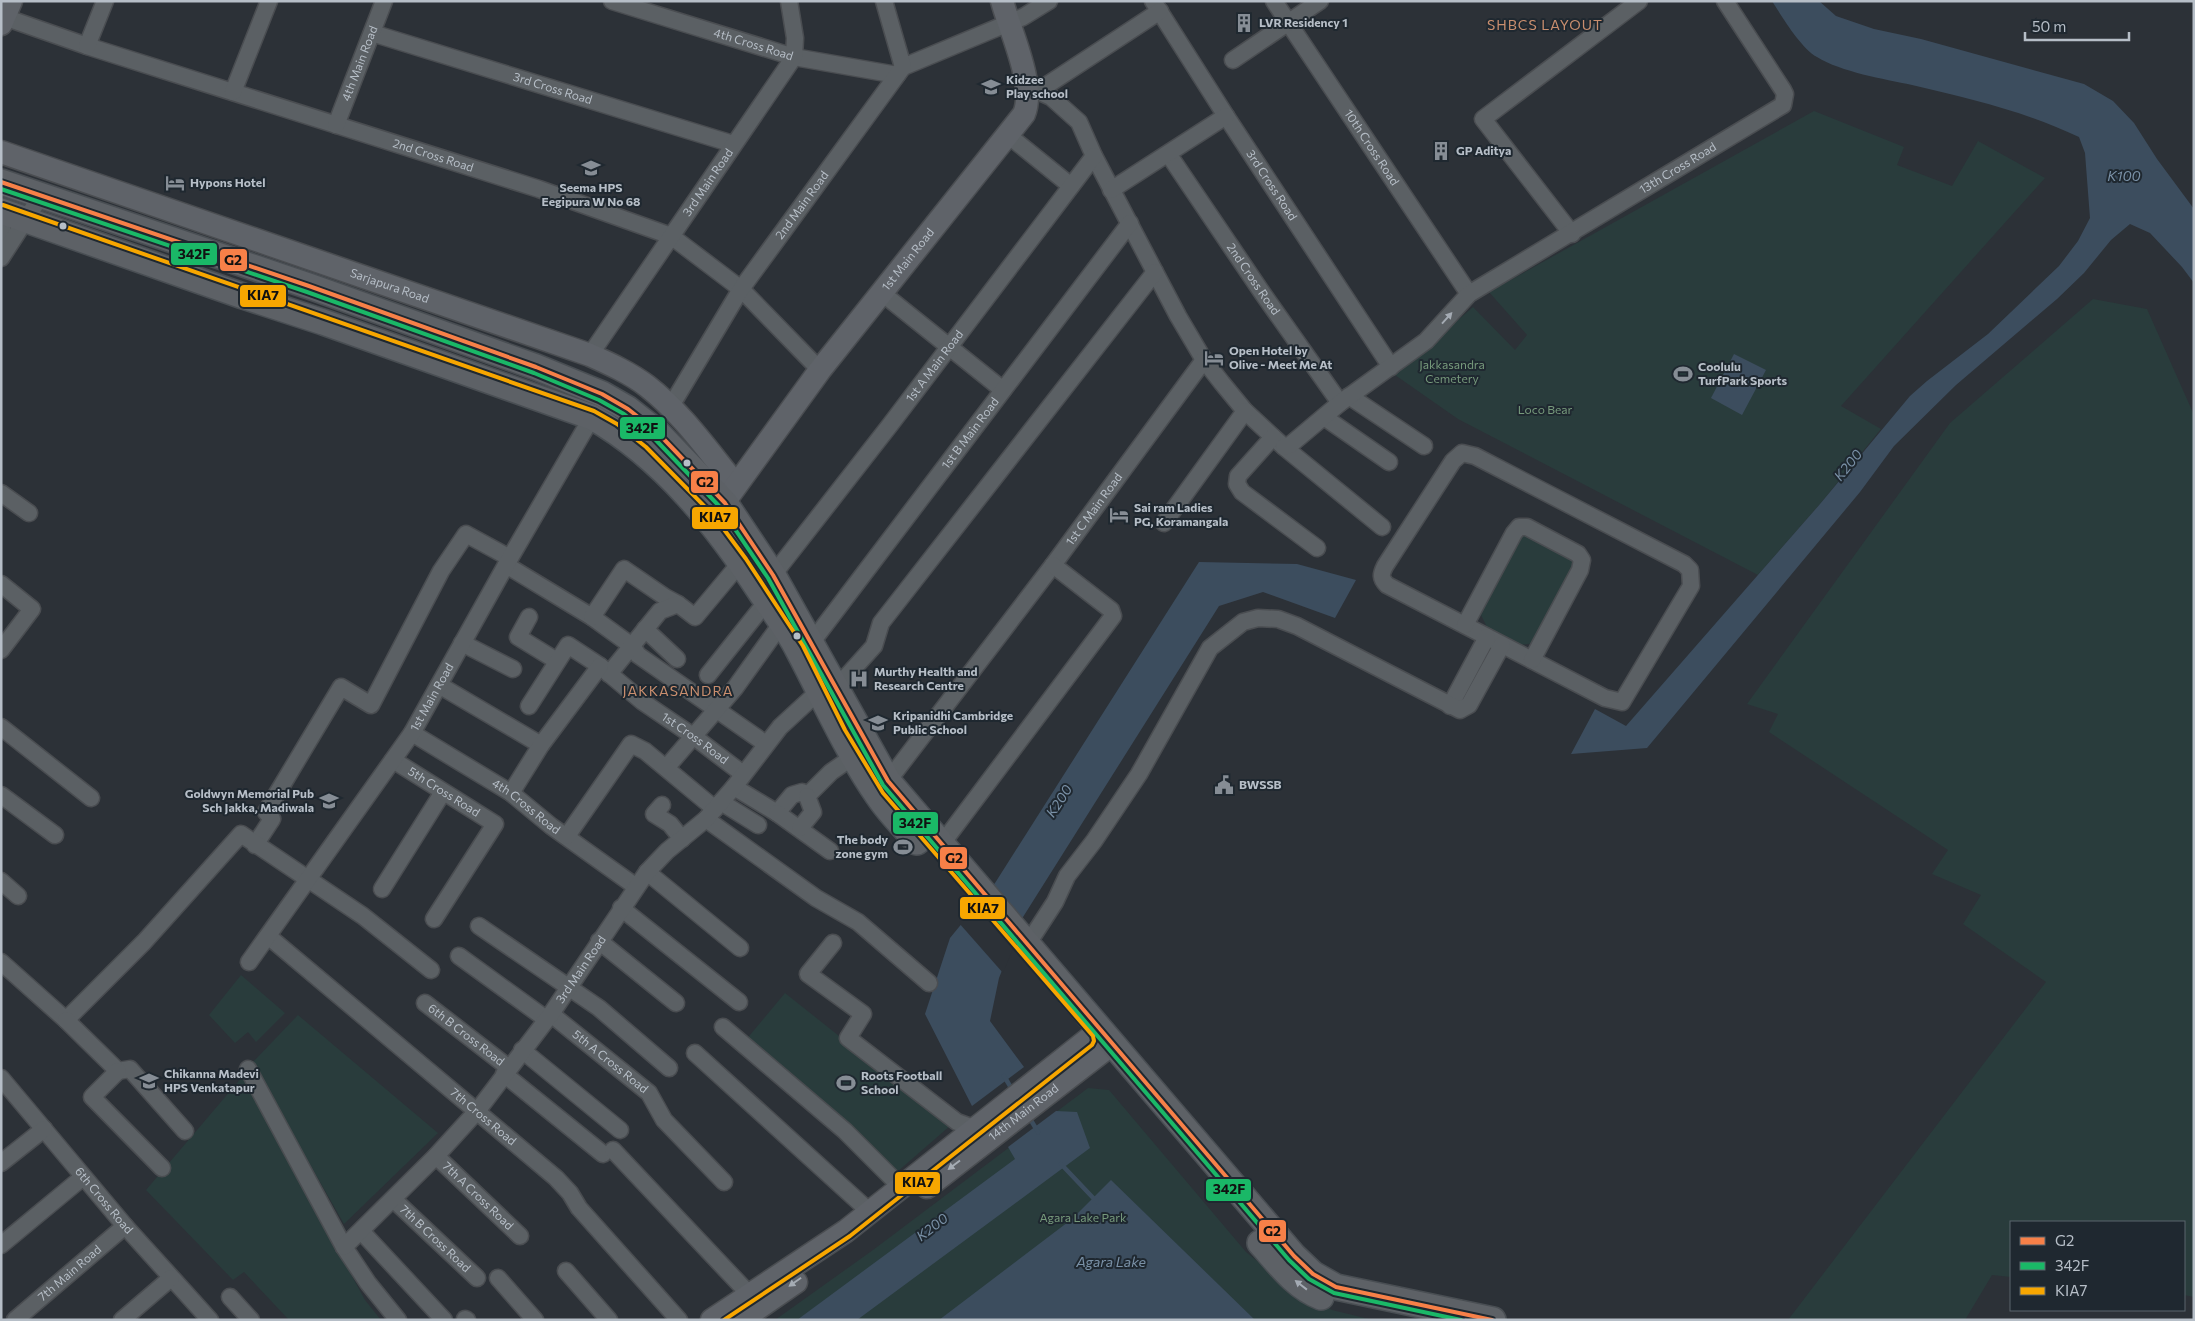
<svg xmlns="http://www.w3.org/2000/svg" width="2195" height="1321" font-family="Commissioner,sans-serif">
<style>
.green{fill:#293c3c}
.water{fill:#3c4d5e}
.pier{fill:#2c3137}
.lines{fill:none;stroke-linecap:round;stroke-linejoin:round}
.stream{stroke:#3c4d5e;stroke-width:4.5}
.street-casing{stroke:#4a4d51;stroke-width:19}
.secondary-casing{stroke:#4a4d51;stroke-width:25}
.primary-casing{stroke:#494e53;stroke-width:28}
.street{stroke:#5b6064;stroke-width:16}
.secondary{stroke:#5f6369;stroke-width:22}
.primary{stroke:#5d6166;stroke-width:25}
.bus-1-casing{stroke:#1f2830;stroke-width:8}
.bus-2-casing{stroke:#1f2830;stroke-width:8}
.bus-3-casing{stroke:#1f2830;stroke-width:8}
.bus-1{stroke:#f78048;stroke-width:4}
.bus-2{stroke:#1ab867;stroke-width:4}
.bus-3{stroke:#f7a600;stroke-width:4}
.oneway{fill:#a4abb3}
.oneway2{fill:#a5acb4}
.oneway3{fill:#a4abb4}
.bus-dot{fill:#b6bec7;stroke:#1f2830;stroke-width:2}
.labels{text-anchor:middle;stroke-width:4;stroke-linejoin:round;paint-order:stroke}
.poi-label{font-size:12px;font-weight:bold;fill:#b6bec7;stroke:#1f2830;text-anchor:start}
.street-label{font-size:12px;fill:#b6bec7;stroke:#1f2830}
.park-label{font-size:12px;fill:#779a7c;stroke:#1f2830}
.neighbourhood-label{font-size:14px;letter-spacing:1px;fill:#c98e6e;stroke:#1f2830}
.water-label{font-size:14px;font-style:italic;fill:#7a91a7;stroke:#1f2830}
.line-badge{stroke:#1f2830;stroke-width:2}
.pale-badge-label{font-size:14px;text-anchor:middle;font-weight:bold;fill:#111}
</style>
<rect width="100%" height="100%" fill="#2c3137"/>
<!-- green -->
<g class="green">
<polygon points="1814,111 1904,147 1897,165 1952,186 1978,141 2045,178 1841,406 1881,429 1820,504 1758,575 1458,419 1395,375 1473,307 1515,350 1527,335 1489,292"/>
<polygon points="2093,299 2147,309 2194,415 2194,1297 2184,1295 2184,1222 2011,1222 2011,1277 1992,1275 1965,1320 1788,1320 2046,982 1963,924 1981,895 1932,874 1948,850 1769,732 1778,714 1747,704 1950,423"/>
<polygon points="1520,533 1577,563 1535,643 1519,645 1487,627 1478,609"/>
<polygon points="241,975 285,1013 256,1042 248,1032 235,1043 209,1015"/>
<polygon points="785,993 951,1125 897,1172 745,1041"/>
<polygon points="298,1015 438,1133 344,1224 252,1063"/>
<polygon points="243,1076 365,1300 381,1320 289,1320 244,1272 233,1280 146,1190"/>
<polygon points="1088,1088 1109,1090 1246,1252 1296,1292 1332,1310 1373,1320 775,1320 873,1250"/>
</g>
<!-- water -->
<g class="water">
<path d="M 1772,1 L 1819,1 L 1836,16 L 1874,29 L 1921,39 L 2084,84 L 2113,101 L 2134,123 L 2157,159 L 2194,209 L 2194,283 L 2182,267 L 2150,233 L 2130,224 L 2111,240 L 2084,273 L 2057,299 L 1956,385 L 1894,446 L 1860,492 L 1647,748 L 1571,754 L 1595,709 L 1626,726 L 1820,504 L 1910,396 L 1927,381 L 1988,334 L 2059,266 L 2078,241 L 2090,218 L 2085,153 L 2079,137 C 2024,111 1971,99 1912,85 C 1884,79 1841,72 1817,57 C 1800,47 1783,18 1772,1 Z"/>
<polygon points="1734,354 1766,370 1742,415 1711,398"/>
<polygon points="1199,562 1297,564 1356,580 1335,618 1263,592 1219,606 1023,917 999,978 990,1021 1024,1067 972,1106 925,1014 950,938 995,883"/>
<polygon points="1056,1111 1077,1112 1090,1148 857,1320 797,1320 1015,1159 1008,1147"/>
<polygon points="1111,1180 1255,1320 939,1320 1072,1219"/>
</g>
<!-- pier -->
<polygon class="pier" points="992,884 1024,921 1003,973 959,923"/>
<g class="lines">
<!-- stream -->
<g class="stream">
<polyline points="1004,1076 1013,1091"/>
<polyline points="1029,1117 1038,1132"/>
<polyline points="1061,1164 1097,1202"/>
</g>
<!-- street casing -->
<g class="street-casing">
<g id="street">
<path id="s1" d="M 612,1 L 794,57 L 897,75"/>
<path id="s2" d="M 1153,1 L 1226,116 L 1391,367"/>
<path id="s3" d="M 1274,1 L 1469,294"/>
<path id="s4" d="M 4,17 L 87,46 L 539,189 L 671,236 L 741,289 L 820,370"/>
<path id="s5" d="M 372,33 L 733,144"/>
<polyline points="87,46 105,1"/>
<polyline points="1233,60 1320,1"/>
<polyline points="903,67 1023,17 1049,1"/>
<polyline points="1027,86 1051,97 1079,122 1094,156 1178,316 1204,360 1222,383 1245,411 1284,447 1382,527"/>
<polyline points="1038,91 1160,11"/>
<polyline points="233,92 269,1"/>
<path id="s6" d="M 336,125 L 384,1"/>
<polyline points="1008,135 1071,186"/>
<path id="s7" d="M 1169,155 L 1263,294 L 1340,403"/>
<polyline points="1111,190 1226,116"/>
<polyline points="1,225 4,235 1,238"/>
<polyline points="1572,234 1483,119 1639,1"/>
<polyline points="1,258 41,196"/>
<polyline points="882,293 1003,390"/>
<path id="s8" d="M 590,355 L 794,57 L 795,38 L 789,1"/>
<polyline points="1349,396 1424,446"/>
<path id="s9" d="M 671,406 L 741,289 L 903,67 L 884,1"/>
<polyline points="1324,417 1389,462"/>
<polyline points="1273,437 1238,476 1237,484 1242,492 1317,548"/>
<path id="s10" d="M 1284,447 L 1290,445 L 1340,403 L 1426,341 L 1469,294 L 1783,105 L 1785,94 L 1783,90 L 1725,1"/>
<path d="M 1462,453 L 1475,456 L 1684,564 L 1690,570 L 1691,586 L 1622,702 L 1605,698 L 1387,585 C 1380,578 1381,574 1385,566 L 1453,461 Z"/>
<polyline points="1,493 29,513"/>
<polyline points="1164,523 1245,411"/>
<polyline points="506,565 592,617 632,646 638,655 766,744"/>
<path id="s11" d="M 773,575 L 890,425 L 1094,156"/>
<polyline points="1,584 32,609 1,650"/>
<polyline points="529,617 518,637 557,661"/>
<polyline points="592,617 624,569 665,597 678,604"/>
<polyline points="1465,625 1514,533 1519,527 1527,527 1578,554 1582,560 1580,570 1532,660"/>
<polyline points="645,629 677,659"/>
<path id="s12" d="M 812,642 L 1130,223"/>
<polyline points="462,643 513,669"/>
<polyline points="609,674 660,611 678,604 695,617 741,562"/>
<polyline points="708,675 767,601"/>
<polyline points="439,685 541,745"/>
<polyline points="837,687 874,646 881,623 1155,272"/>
<path id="s13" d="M 529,706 L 568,645 L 600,666 L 643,702 L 693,736 L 743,774"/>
<polyline points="1450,706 1487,637"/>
<polyline points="1,727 91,798"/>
<path id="s14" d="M 412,733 L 511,793 L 551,826 L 635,886"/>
<path id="s15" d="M 393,760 L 495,824 L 434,919"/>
<polyline points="666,768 735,688 781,624"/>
<path id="s16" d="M 888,781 L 1053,565 L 1204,360"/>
<polyline points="734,787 777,813 792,795 802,792 807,796 831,772 854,756"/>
<polyline points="511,793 541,745 600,666"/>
<polyline points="1,795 55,835"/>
<polyline points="721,802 758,825"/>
<polyline points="662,805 654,814 670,824 682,839"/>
<polyline points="777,813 830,851"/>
<polyline points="706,819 816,898 858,922 929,983"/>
<polyline points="800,828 813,812 807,796"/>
<polyline points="567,836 631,744 645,751 715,809"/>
<polyline points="255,845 272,819 266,812 341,687 371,705 441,571 466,534 510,558"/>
<polyline points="941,845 1113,616 1111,610 1053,565"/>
<polyline points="647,872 740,948"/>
<polyline points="1,881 18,896"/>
<polyline points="382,889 443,792"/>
<polyline points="621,908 739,1002"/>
<polyline points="479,926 599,1008 669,1068"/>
<path id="s17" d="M 268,936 L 556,1178 L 570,1193 L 579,1208 L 679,1320"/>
<polyline points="599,941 676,1003"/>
<polyline points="833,943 808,974 863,1014 848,1038 957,1122 976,1129"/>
<polyline points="1027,945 1055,902 1067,876 1094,841 1139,774 1210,648 1243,622 1258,618 1278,619 1297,626 1460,710 1469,705 1502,645"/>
<polyline points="459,956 546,1019"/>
<polyline points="1,962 66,1020 144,942 241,834 363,916 431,970"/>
<path id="s18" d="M 249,962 L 412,733 L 510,558 L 592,417"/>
<path id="s19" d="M 425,1003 L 509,1068"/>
<path id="s20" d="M 551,1014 L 649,1093 L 664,1120 L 724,1182"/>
<polyline points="66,1020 118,1071 130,1069 185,1131"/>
<polyline points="723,1027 845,1131 901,1187"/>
<polyline points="522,1050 620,1130"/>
<polyline points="695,1053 870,1212"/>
<polyline points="248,1069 344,1247 368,1283 398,1320"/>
<polyline points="118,1071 92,1097 162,1168"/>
<polyline points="504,1074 603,1154"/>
<path id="s21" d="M 1,1078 L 125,1226 L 210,1320"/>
<polyline points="613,1150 749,1294"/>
<path id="s22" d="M 436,1156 L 520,1236"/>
<polyline points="1,1163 44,1129"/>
<path id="s23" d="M 393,1199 L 477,1278"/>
<polyline points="361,1231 444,1320"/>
<polyline points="1,1245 83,1177"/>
<path id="s24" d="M 344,1247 L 436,1156 L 478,1110 L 551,1014 L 647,872 L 667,851 L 706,819 L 734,787 L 780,727 L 818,692"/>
<polyline points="566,1271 609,1320"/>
<polyline points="498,1278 535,1320"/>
<polyline points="230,1297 251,1320"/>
<polyline points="465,1319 467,1320"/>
<path id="s25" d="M 15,1320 L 125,1226"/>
<polyline points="122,1320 171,1278"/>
</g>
</g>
<!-- secondary casing -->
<g class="secondary-casing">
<g id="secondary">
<polyline points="1,24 11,1"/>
<path id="s26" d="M 1,152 L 590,355 C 610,364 630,373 647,386 C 682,413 708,451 736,485"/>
<path id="s27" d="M 728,497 L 820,370 L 1024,114 C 1036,85 1010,31 1002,1"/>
<path id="s28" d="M 927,1187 L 1112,1044"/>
<polyline points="712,1320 846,1231 1100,1030"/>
<polyline points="741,1320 796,1282"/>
</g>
</g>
<!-- primary casing -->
<g class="primary-casing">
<g id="primary">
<polyline points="1,182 309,286 536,367 602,394 628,409 656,431 725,503 773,575 888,781 1294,1256 1313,1274 1336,1287 1493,1320"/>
<path d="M 1,211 L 243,296 L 323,322 L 592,417 C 664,458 717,526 761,593 C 774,612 788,630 798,650 C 824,699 846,750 878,796 C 889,813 904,827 917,842"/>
<path d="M 1260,1243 C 1278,1263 1295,1287 1321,1297"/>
</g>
</g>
<!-- street -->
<use href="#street" class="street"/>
<!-- secondary -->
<use href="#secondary" class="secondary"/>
<!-- primary -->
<use href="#primary" class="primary"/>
<!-- bus-1 casing -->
<g class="bus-1-casing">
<polyline id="bus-1" points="1,182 309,286 536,367 602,394 628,409 656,431 725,503 773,575 888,781 1294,1256 1313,1274 1336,1287 1492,1320"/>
</g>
<!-- bus-2 casing -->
<g class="bus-2-casing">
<polyline id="bus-2" points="1,189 307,292 534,373 599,400 624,414 652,436 720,507 768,578 883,785 1289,1260 1309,1279 1334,1293 1461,1320"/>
</g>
<!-- bus-3 casing -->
<g class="bus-3-casing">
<polyline id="bus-3" points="3,205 594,411 617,424 646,447 714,516 746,559 803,646 845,730 883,793 1093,1036 1094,1041 1092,1045 850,1236 724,1320"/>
</g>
<!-- bus-1 -->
<use href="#bus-1" class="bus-1"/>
<!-- bus-2 -->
<use href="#bus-2" class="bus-2"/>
<!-- bus-3 -->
<use href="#bus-3" class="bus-3"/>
</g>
<!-- one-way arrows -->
<defs><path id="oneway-solid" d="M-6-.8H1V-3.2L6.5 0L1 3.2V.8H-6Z" transform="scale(1.25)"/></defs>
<use class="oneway" href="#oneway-solid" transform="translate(1447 318) rotate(-48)"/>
<g class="oneway2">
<use href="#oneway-solid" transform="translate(954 1165) rotate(143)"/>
<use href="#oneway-solid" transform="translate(795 1282) rotate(145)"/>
</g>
<use class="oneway3" href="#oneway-solid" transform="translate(1301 1285) rotate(-142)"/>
<!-- icons -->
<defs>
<g id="building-bare" transform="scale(1.5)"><path d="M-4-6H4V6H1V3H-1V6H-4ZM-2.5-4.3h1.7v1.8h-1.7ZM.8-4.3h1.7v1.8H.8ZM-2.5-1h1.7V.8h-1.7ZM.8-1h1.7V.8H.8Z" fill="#868d95" stroke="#1f2830" stroke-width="2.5" paint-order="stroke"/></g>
<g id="school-bare" transform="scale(1.5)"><path d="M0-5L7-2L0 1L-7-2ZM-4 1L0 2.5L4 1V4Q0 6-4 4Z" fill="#868d95" stroke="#1f2830" stroke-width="2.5" paint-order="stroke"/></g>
<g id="hotel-bare" transform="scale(1.5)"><path d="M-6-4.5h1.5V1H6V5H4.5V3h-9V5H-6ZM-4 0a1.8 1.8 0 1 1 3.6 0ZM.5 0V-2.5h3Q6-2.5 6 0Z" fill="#868d95" stroke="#1f2830" stroke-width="2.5" paint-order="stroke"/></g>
<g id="stadium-bare" transform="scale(1.5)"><path d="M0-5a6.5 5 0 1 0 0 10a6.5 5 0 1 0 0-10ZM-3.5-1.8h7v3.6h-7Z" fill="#868d95" stroke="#1f2830" stroke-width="2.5" paint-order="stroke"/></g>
<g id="hospital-bare" transform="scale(1.5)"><path d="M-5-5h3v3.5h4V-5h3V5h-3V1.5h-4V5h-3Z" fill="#868d95" stroke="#1f2830" stroke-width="2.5" paint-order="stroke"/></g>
<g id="civic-bare" transform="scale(1.5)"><path d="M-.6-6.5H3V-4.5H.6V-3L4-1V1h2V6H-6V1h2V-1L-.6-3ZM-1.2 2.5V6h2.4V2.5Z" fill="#868d95" stroke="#1f2830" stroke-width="2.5" paint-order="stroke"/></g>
</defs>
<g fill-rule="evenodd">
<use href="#building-bare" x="1244" y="23"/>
<use href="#school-bare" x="991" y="87"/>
<use href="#building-bare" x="1441" y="151"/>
<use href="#school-bare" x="591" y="168"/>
<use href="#hotel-bare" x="175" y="183"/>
<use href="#hotel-bare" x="1214" y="358"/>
<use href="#stadium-bare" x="1683" y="374"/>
<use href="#hotel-bare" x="1119" y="515"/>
<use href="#hospital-bare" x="859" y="679"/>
<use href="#school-bare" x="878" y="723"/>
<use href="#civic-bare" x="1224" y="785"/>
<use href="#school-bare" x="329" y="801"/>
<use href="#stadium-bare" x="903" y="847"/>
<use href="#school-bare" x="149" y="1081"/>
<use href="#stadium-bare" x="846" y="1083"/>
</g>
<!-- markers -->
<g class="bus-dot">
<circle cx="63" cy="226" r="4.5"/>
<circle cx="687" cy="463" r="4.5"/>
<circle cx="797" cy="636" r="4.5"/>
</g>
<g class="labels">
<!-- poi labels -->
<g class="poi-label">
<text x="1259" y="27">LVR Residency 1</text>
<text x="1006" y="84">Kidzee<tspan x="1006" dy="14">Play school</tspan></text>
<text x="1456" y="155">GP Aditya</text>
<text x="190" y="187">Hypons Hotel</text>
<text x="591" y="192" text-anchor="middle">Seema HPS<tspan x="591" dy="14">Eegipura W No 68</tspan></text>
<text x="1229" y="355">Open Hotel by<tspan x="1229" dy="14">Olive - Meet Me At</tspan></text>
<text x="1698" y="371">Coolulu<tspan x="1698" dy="14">TurfPark Sports</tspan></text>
<text x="1134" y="512">Sai ram Ladies<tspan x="1134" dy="14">PG, Koramangala</tspan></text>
<text x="874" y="676">Murthy Health and<tspan x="874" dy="14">Research Centre</tspan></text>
<text x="893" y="720">Kripanidhi Cambridge<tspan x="893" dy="14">Public School</tspan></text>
<text x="1239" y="789">BWSSB</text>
<text x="314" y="798" text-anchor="end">Goldwyn Memorial Pub<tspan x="314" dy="14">Sch Jakka, Madiwala</tspan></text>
<text x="888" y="844" text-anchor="end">The body<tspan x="888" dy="14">zone gym</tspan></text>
<text x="164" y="1078">Chikanna Madevi<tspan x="164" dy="14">HPS Venkatapur</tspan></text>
<text x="861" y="1080">Roots Football<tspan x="861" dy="14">School</tspan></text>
</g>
<!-- street labels -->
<g class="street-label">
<text dy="4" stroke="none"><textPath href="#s1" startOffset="148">4th Cross Road</textPath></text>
<text dy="4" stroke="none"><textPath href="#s6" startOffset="66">4th Main Road</textPath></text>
<text dy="4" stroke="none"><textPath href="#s5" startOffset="189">3rd Cross Road</textPath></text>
<text dy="4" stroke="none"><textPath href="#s3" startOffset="176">10th Cross Road</textPath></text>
<text dy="4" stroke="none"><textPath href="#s4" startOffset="451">2nd Cross Road</textPath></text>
<text dy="4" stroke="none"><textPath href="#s10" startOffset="485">13th Cross Road</textPath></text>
<text dy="4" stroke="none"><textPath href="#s8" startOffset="209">3rd Main Road</textPath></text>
<text dy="4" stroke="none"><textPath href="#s2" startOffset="219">3rd Cross Road</textPath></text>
<text dy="4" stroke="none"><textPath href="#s9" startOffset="240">2nd Main Road</textPath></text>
<text dy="4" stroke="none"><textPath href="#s27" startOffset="298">1st Main Road</textPath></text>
<text dy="4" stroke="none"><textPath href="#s7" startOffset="150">2nd Cross Road</textPath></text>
<text dy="4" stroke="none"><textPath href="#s26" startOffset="411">Sarjapura Road</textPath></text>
<text dy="4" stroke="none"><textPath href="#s11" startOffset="264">1st A Main Road</textPath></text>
<text dy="4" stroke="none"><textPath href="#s12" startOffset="262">1st B Main Road</textPath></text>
<text dy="4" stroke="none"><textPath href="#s16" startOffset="341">1st C Main Road</textPath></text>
<text dy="4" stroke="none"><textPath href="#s18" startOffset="322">1st Main Road</textPath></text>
<text dy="4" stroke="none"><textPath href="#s13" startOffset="230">1st Cross Road</textPath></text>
<text dy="4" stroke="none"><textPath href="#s15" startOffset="60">5th Cross Road</textPath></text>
<text dy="4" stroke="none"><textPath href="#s14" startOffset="136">4th Cross Road</textPath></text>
<text dy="4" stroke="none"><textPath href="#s24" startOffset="366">3rd Main Road</textPath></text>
<text dy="4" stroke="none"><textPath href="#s19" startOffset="52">6th B Cross Road</textPath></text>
<text dy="4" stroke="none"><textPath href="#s20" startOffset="76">5th A Cross Road</textPath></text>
<text dy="4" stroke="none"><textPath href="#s28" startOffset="122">14th Main Road</textPath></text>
<text dy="4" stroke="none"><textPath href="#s17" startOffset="281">7th Cross Road</textPath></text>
<text dy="4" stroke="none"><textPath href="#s22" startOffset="58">7th A Cross Road</textPath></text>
<text dy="4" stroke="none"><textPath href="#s21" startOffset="160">6th Cross Road</textPath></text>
<text dy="4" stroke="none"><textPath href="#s23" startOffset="58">7th B Cross Road</textPath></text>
<text dy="4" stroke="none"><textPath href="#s25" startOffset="72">7th Main Road</textPath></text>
</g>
<!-- park labels -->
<g class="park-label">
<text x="1452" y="369">Jakkasandra<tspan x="1452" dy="14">Cemetery</tspan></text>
<text x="1545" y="414">Loco Bear</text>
<text x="1083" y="1222">Agara Lake Park</text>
</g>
<!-- neighbourhood labels -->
<g class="neighbourhood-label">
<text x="1545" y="30">SHBCS LAYOUT</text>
<text x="678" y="696">JAKKASANDRA</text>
</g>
<!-- water labels -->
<g class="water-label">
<text x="2124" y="181">K100</text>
<text transform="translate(1848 465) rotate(-51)" y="5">K200</text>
<text transform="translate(1059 801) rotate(-57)" y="5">K200</text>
<text transform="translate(932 1227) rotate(-37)" y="5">K200</text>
<text x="1111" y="1267">Agara Lake</text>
</g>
</g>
<g class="line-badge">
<rect x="170" y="242" width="48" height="24" rx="5" fill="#1ab867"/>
<rect x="219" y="248" width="29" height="24" rx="5" fill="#f78048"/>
<rect x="239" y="284" width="48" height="24" rx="5" fill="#f7a600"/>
<rect x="619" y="416" width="47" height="24" rx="5" fill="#1ab867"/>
<rect x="690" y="470" width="29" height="24" rx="5" fill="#f78048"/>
<rect x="691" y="506" width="48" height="24" rx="5" fill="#f7a600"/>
<rect x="892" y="811" width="47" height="24" rx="5" fill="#1ab867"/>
<rect x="939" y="846" width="29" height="24" rx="5" fill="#f78048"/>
<rect x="959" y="896" width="47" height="24" rx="5" fill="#f7a600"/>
<rect x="894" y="1171" width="47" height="24" rx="5" fill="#f7a600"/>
<rect x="1205" y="1178" width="47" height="24" rx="5" fill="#1ab867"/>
<rect x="1258" y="1219" width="29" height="24" rx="5" fill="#f78048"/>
</g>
<g class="pale-badge-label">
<text x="194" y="259">342F</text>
<text x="233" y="265">G2</text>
<text x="263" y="300">KIA7</text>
<text x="642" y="433">342F</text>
<text x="705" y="487">G2</text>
<text x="715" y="522">KIA7</text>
<text x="915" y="828">342F</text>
<text x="954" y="863">G2</text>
<text x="983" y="913">KIA7</text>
<text x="918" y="1187">KIA7</text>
<text x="1229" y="1194">342F</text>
<text x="1272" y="1236">G2</text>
</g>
<!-- border -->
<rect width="2195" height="1321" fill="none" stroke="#b6bec7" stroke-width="5"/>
<!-- legend -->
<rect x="2010" y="1221" width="175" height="90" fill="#1f2830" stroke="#5b646c"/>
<rect x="2020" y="1237" width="25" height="8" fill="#f78048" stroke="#5b646c"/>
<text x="2055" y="1246" font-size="15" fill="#b6bec7">G2</text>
<rect x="2020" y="1262" width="25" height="8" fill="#1ab867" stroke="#5b646c"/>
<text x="2055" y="1271" font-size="15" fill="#b6bec7">342F</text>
<rect x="2020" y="1287" width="25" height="8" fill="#f7a600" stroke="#5b646c"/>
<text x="2055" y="1296" font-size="15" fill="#b6bec7">KIA7</text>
<!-- scale -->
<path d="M2025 32v8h104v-8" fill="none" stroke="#b6bec7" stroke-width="2.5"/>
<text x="2032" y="32" font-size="15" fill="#b6bec7" stroke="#1f2830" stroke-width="4" paint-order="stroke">50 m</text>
</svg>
